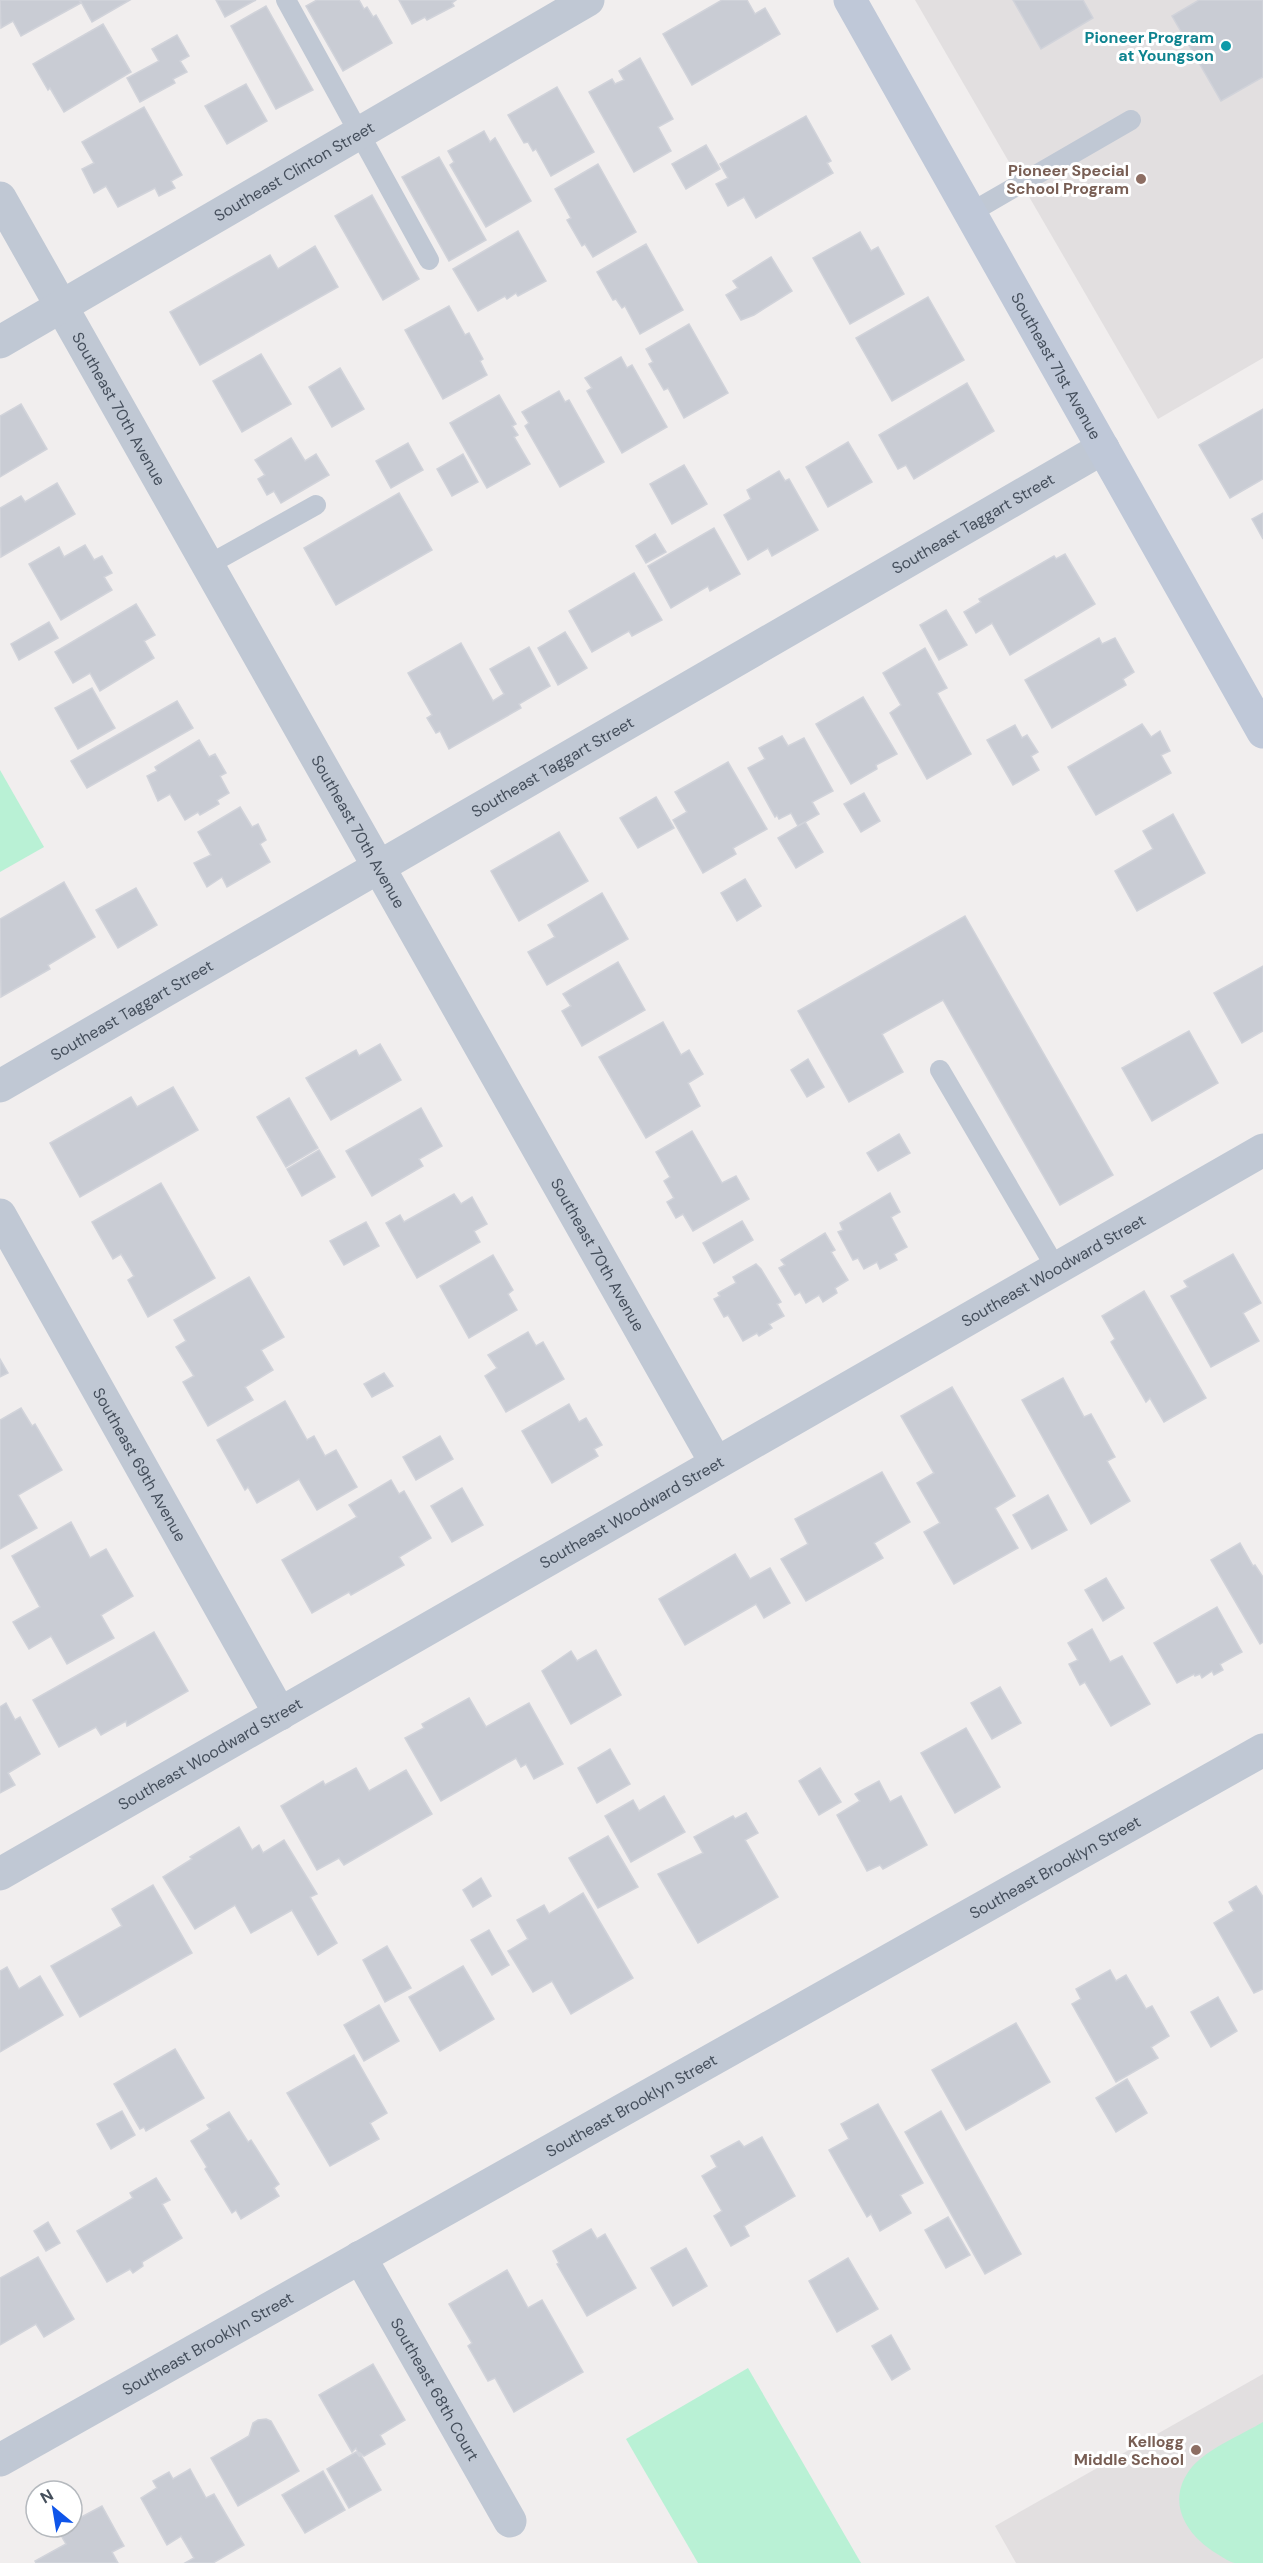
<svg xmlns="http://www.w3.org/2000/svg" width="1263" height="2563" font-family="'DM Sans',sans-serif">
<style>
.education{fill:#e2dfe0}
.green{fill:#b9f1d5}
.building{fill:#c9ccd4;stroke:#d1d3da;stroke-width:1.5}
.lines{fill:none;stroke-linecap:round;stroke-linejoin:round}
.lane{stroke:#c0c8d4;stroke-width:20}
.street{stroke:#c0c8d4;stroke-width:33}
.secondary{stroke:#bfc8d8;stroke-width:33}
.culture-dot{fill:#0f9aa8;stroke:#fff;stroke-width:2}
.education-dot{fill:#8d6e63;stroke:#fff;stroke-width:2}
.labels{text-anchor:middle;stroke-width:6;stroke-linejoin:round;paint-order:stroke}
.culture-label{font-size:16px;font-weight:bold;fill:#0d838f;stroke:#fff;text-anchor:end}
.education-label{font-size:16px;font-weight:bold;fill:#785e54;stroke:#fff;text-anchor:end}
.street-label{font-size:16px;fill:#454f5c;stroke:#fff}
</style>
<rect width="100%" height="100%" fill="#f1eeee"/>
<!-- education -->
<g class="education">
<polygon points="915,0 1263,0 1263,358 1158,419"/>
<polygon points="1263,2374 1263,2563 1016,2563 995,2526"/>
</g>
<!-- green -->
<g class="green">
<polygon points="0,770 44,847 0,872"/>
<polygon points="748,2368 861,2563 698,2563 626,2439"/>
<path d="M 1263,2422 L 1263,2563 C 1254,2563 1244,2563 1235,2563 C 1229,2562 1224,2558 1219,2555 C 1186,2536 1164,2501 1192,2467 C 1207,2449 1243,2434 1263,2422 Z"/>
</g>
<!-- building -->
<g class="building">
<polygon points="0,0 79,0 81,3 21,36 13,21 1,28"/>
<polygon points="80,0 130,0 92,22"/>
<polygon points="216,0 256,0 225,17"/>
<polygon points="317,0 359,0 364,9 367,7 373,17 376,15 392,43 343,71 306,6"/>
<polygon points="399,0 456,0 452,3 454,6 427,20 425,17 412,24"/>
<polygon points="722,0 747,0 755,14 765,8 780,34 692,85 663,34"/>
<polygon points="1013,0 1083,0 1093,18 1041,49"/>
<polygon points="1199,0 1263,0 1263,77 1221,101 1172,16"/>
<polygon points="266,6 313,90 276,109 231,26"/>
<polygon points="103,24 131,72 64,112 50,88 48,90 33,64"/>
<polygon points="177,35 189,56 180,61 187,72 173,79 175,83 140,102 127,78 159,61 152,49"/>
<polygon points="640,58 673,119 658,127 671,151 634,172 589,92 612,79 615,84 624,80 619,71"/>
<polygon points="246,84 267,121 227,144 205,106"/>
<polygon points="557,87 594,152 551,176 536,149 533,151 528,142 524,143 508,115"/>
<polygon points="144,107 182,175 171,181 175,188 159,196 155,188 118,207 106,186 94,193 82,169 94,163 82,142"/>
<polygon points="806,116 831,161 827,163 833,173 756,218 744,197 728,206 716,184 728,178 720,164"/>
<polygon points="484,131 490,142 495,138 531,201 486,227 450,165 454,162 448,151"/>
<polygon points="706,145 720,169 686,189 672,164"/>
<polygon points="439,157 486,240 449,261 402,177"/>
<polygon points="598,164 636,232 593,257 585,244 582,246 567,220 571,218 555,189"/>
<polygon points="372,195 419,279 383,300 335,216"/>
<polygon points="518,231 546,281 518,296 516,293 507,299 505,296 478,311 453,269"/>
<polygon points="860,232 871,251 878,247 904,294 850,324 813,258"/>
<polygon points="646,244 683,310 640,334 625,306 622,308 616,299 613,300 597,272"/>
<polygon points="315,246 338,287 200,365 170,312 270,255 278,269"/>
<polygon points="771,257 792,291 754,315 741,320 726,295 738,288 733,281"/>
<polygon points="928,297 964,360 892,401 856,338"/>
<polygon points="449,306 465,335 469,333 483,359 480,361 487,375 443,399 405,330"/>
<polygon points="689,324 728,393 684,418 668,388 664,390 649,364 653,362 646,349"/>
<polygon points="261,354 291,404 242,432 213,381"/>
<polygon points="621,357 627,368 632,365 667,427 622,453 587,391 592,388 585,378"/>
<polygon points="340,368 364,409 332,427 309,387"/>
<polygon points="967,383 994,431 914,479 906,465 898,469 879,435"/>
<polygon points="559,391 565,402 569,400 604,462 560,487 525,426 529,423 522,412"/>
<polygon points="499,395 516,424 512,426 518,435 514,437 530,464 487,488 450,423"/>
<polygon points="21,404 47,449 0,477 0,416"/>
<polygon points="1263,409 1263,479 1230,498 1199,445"/>
<polygon points="291,438 305,461 316,454 329,475 281,503 274,491 267,495 258,479 265,475 255,460"/>
<polygon points="848,442 872,482 828,507 806,467"/>
<polygon points="408,443 423,470 391,488 376,461"/>
<polygon points="463,454 478,482 452,496 437,469"/>
<polygon points="684,465 707,504 672,524 650,484"/>
<polygon points="779,471 785,481 789,479 818,530 772,556 768,548 748,560 724,515 751,499 747,490"/>
<polygon points="57,483 75,514 1,557 0,508 21,496 25,502"/>
<polygon points="399,493 432,550 336,605 304,548"/>
<polygon points="1263,513 1263,539 1252,519"/>
<polygon points="714,528 740,574 710,591 708,586 671,608 648,566"/>
<polygon points="655,534 666,552 646,563 636,546"/>
<polygon points="85,545 94,560 102,556 112,573 104,577 112,590 61,620 29,564 59,547 64,557"/>
<polygon points="1065,554 1095,604 1010,655 992,623 976,633 964,612 981,602 979,599 1054,556 1056,559"/>
<polygon points="634,573 662,620 632,636 629,631 592,652 569,611"/>
<polygon points="136,604 155,635 144,641 154,658 100,691 90,673 73,683 55,652"/>
<polygon points="946,610 967,645 939,660 920,625"/>
<polygon points="49,622 58,638 19,660 11,644"/>
<polygon points="565,632 587,668 558,685 538,648"/>
<polygon points="1099,638 1102,644 1115,638 1134,672 1123,679 1126,685 1052,728 1025,680"/>
<polygon points="461,643 493,701 504,694 490,669 529,647 550,686 519,704 521,708 449,749 440,731 436,733 427,718 432,715 408,673"/>
<polygon points="925,648 947,688 937,693 971,754 927,779 890,713 901,705 883,673"/>
<polygon points="92,688 115,728 78,749 55,708"/>
<polygon points="863,697 897,754 876,765 877,769 851,784 816,724"/>
<polygon points="177,701 193,728 87,788 71,761"/>
<polygon points="1142,724 1151,737 1160,731 1170,751 1161,755 1171,773 1096,815 1068,767"/>
<polygon points="1015,725 1022,738 1027,735 1038,752 1031,756 1039,770 1013,785 987,740"/>
<polygon points="782,736 788,746 804,738 833,791 812,802 819,814 798,826 791,813 779,819 777,815 775,817 748,768 765,759 759,748"/>
<polygon points="199,740 209,757 215,754 226,773 220,776 229,793 217,800 219,804 200,815 198,812 185,820 170,794 158,801 147,776 157,771 155,767"/>
<polygon points="728,762 767,829 733,848 736,854 703,873 673,820 687,812 675,792"/>
<polygon points="864,793 880,821 861,832 844,804"/>
<polygon points="656,797 674,828 638,848 620,818"/>
<polygon points="240,807 252,827 258,824 266,840 260,844 270,862 227,887 222,877 207,887 194,863 211,855 198,832"/>
<polygon points="1173,814 1205,873 1137,911 1115,871 1153,849 1143,831"/>
<polygon points="805,822 823,852 796,868 778,838"/>
<polygon points="559,832 588,881 519,921 491,871"/>
<polygon points="745,879 761,906 737,921 721,893"/>
<polygon points="64,882 95,937 48,965 50,969 1,997 0,919"/>
<polygon points="136,888 157,925 118,948 96,910"/>
<polygon points="602,893 628,939 547,985 528,952 555,937 548,925"/>
<polygon points="965,916 1113,1175 1060,1205 943,1000 882,1034 903,1072 849,1102 798,1011"/>
<polygon points="618,962 645,1010 582,1046 562,1011 571,1006 563,994"/>
<polygon points="1263,966 1263,1031 1242,1043 1214,993"/>
<polygon points="663,1022 681,1055 689,1050 703,1074 688,1083 700,1106 646,1138 599,1057"/>
<polygon points="1189,1031 1218,1083 1152,1121 1122,1068"/>
<polygon points="380,1044 401,1080 331,1120 306,1078 356,1050 359,1056"/>
<polygon points="808,1059 824,1087 807,1097 791,1070"/>
<polygon points="173,1087 198,1130 80,1197 50,1143 131,1097 137,1107"/>
<polygon points="289,1098 318,1148 286,1167 257,1117"/>
<polygon points="421,1108 442,1146 419,1159 423,1166 372,1196 346,1151"/>
<polygon points="692,1131 722,1183 736,1176 749,1199 693,1231 683,1214 676,1218 667,1202 674,1198 664,1181 670,1177 656,1152"/>
<polygon points="899,1134 910,1153 878,1171 867,1153"/>
<polygon points="319,1150 335,1177 302,1196 287,1169"/>
<polygon points="161,1183 215,1278 148,1317 128,1280 134,1276 121,1254 113,1259 92,1222"/>
<polygon points="890,1193 900,1212 891,1217 907,1247 894,1254 897,1260 880,1269 877,1262 864,1269 858,1258 853,1260 838,1232 843,1230 840,1223"/>
<polygon points="454,1194 461,1204 472,1197 487,1224 474,1231 480,1242 417,1278 386,1223 400,1215 404,1222"/>
<polygon points="742,1221 753,1240 714,1263 703,1243"/>
<polygon points="366,1222 379,1246 344,1265 330,1241"/>
<polygon points="825,1233 835,1250 831,1252 848,1280 835,1288 837,1293 823,1302 819,1295 806,1303 800,1292 795,1295 779,1268 785,1265 781,1260"/>
<polygon points="1233,1254 1261,1303 1243,1313 1259,1341 1211,1367 1171,1296 1188,1287 1184,1281"/>
<polygon points="493,1255 513,1290 508,1294 517,1310 469,1338 440,1286"/>
<polygon points="756,1264 761,1269 781,1302 777,1304 784,1316 769,1324 772,1328 759,1336 757,1333 743,1341 728,1315 724,1317 714,1299 720,1296 718,1293 736,1283 733,1277"/>
<polygon points="249,1277 284,1337 261,1350 273,1370 245,1387 253,1400 208,1426 183,1382 194,1376 176,1347 186,1341 174,1320"/>
<polygon points="1144,1291 1206,1398 1164,1422 1150,1398 1146,1402 1111,1342 1115,1339 1102,1316"/>
<polygon points="528,1332 536,1346 543,1342 564,1379 506,1412 485,1376 497,1368 488,1355"/>
<polygon points="0,1359 8,1373 0,1377"/>
<polygon points="384,1373 393,1386 372,1397 364,1384"/>
<polygon points="1063,1378 1084,1417 1091,1414 1115,1457 1107,1461 1130,1501 1091,1524 1022,1400"/>
<polygon points="952,1387 1015,1496 995,1508 1018,1548 954,1584 924,1532 940,1523 917,1483 934,1473 901,1416"/>
<polygon points="285,1401 307,1440 314,1436 325,1456 336,1450 357,1487 317,1510 299,1479 257,1503 248,1487 245,1490 217,1440"/>
<polygon points="569,1404 579,1422 586,1418 602,1445 594,1449 598,1456 552,1483 522,1431"/>
<polygon points="21,1408 32,1426 35,1424 62,1470 18,1495 37,1528 0,1549 0,1420"/>
<polygon points="440,1436 453,1459 416,1480 403,1457"/>
<polygon points="882,1472 910,1522 874,1543 883,1558 806,1601 781,1559 808,1544 795,1519"/>
<polygon points="391,1480 399,1494 404,1491 431,1538 399,1557 404,1565 351,1595 349,1592 312,1613 282,1560 357,1517 349,1505"/>
<polygon points="462,1488 483,1525 452,1542 431,1506"/>
<polygon points="1048,1495 1067,1530 1032,1549 1013,1515"/>
<polygon points="71,1522 90,1558 106,1549 133,1596 101,1615 114,1638 67,1664 51,1636 29,1649 13,1622 40,1607 12,1556"/>
<polygon points="1240,1543 1253,1566 1255,1565 1263,1577 1263,1642 1260,1644 1211,1560"/>
<polygon points="735,1554 750,1579 770,1568 790,1603 764,1618 756,1604 685,1645 659,1599"/>
<polygon points="1106,1578 1124,1608 1103,1621 1085,1590"/>
<polygon points="1217,1607 1242,1652 1220,1664 1223,1670 1214,1675 1212,1671 1202,1678 1200,1674 1195,1676 1194,1674 1177,1683 1154,1643"/>
<polygon points="1092,1629 1110,1662 1122,1656 1150,1704 1111,1726 1085,1682 1080,1685 1069,1664 1078,1660 1068,1643"/>
<polygon points="154,1632 188,1691 127,1726 126,1721 101,1735 96,1727 59,1747 33,1700"/>
<polygon points="596,1650 621,1695 571,1724 542,1671 571,1651 577,1661"/>
<polygon points="1000,1687 1021,1723 992,1739 971,1703"/>
<polygon points="469,1698 486,1727 529,1703 563,1764 534,1779 526,1764 521,1767 516,1758 441,1801 405,1738 424,1728 422,1724"/>
<polygon points="6,1703 15,1720 20,1717 40,1754 8,1773 15,1785 0,1793 0,1707"/>
<polygon points="966,1728 1000,1787 955,1813 921,1753"/>
<polygon points="610,1749 630,1784 597,1803 578,1768"/>
<polygon points="356,1768 369,1791 406,1770 432,1814 344,1865 339,1858 317,1870 281,1806 323,1781 325,1785"/>
<polygon points="820,1768 841,1802 819,1815 799,1781"/>
<polygon points="879,1781 890,1802 901,1796 927,1845 883,1869 880,1865 867,1871 837,1815 860,1801 855,1794"/>
<polygon points="664,1796 685,1832 631,1862 605,1816 633,1800 639,1811"/>
<polygon points="746,1813 758,1833 745,1840 778,1897 698,1943 658,1874 703,1853 694,1837 733,1816 735,1819"/>
<polygon points="239,1827 252,1850 259,1845 263,1853 284,1840 317,1894 310,1897 337,1943 318,1955 292,1910 251,1933 235,1905 195,1929 163,1877 192,1859 190,1857"/>
<polygon points="608,1836 638,1887 598,1908 569,1858"/>
<polygon points="481,1878 491,1896 473,1907 463,1890"/>
<polygon points="153,1885 192,1953 80,2017 51,1966 122,1926 112,1909"/>
<polygon points="1256,1886 1263,1897 1263,1989 1254,1993 1214,1923 1234,1911 1229,1902"/>
<polygon points="583,1893 633,1978 571,2014 552,1981 533,1992 508,1951 528,1939 517,1920 544,1905 549,1914"/>
<polygon points="489,1930 509,1965 492,1975 471,1940"/>
<polygon points="387,1946 411,1988 385,2002 363,1960"/>
<polygon points="463,1966 494,2019 440,2051 409,1997"/>
<polygon points="7,1967 19,1989 40,1976 63,2015 0,2052 0,1971"/>
<polygon points="1110,1970 1116,1981 1126,1975 1146,2009 1152,2006 1169,2036 1151,2047 1158,2058 1116,2082 1072,2004 1081,1999 1076,1989"/>
<polygon points="1218,1997 1237,2031 1211,2047 1191,2012"/>
<polygon points="379,2005 399,2041 364,2061 344,2025"/>
<polygon points="1016,2023 1050,2082 966,2130 932,2070"/>
<polygon points="175,2049 204,2098 146,2131 144,2127 140,2129 114,2084"/>
<polygon points="354,2055 387,2113 370,2123 379,2139 330,2166 287,2093"/>
<polygon points="1127,2079 1147,2113 1116,2132 1096,2098"/>
<polygon points="878,2104 923,2183 900,2195 911,2213 880,2231 871,2214 867,2217 829,2150 849,2139 841,2124"/>
<polygon points="122,2111 135,2135 111,2149 97,2124"/>
<polygon points="941,2111 1021,2254 985,2274 905,2132"/>
<polygon points="229,2112 248,2142 251,2140 279,2184 274,2188 279,2196 241,2219 236,2210 232,2213 205,2169 207,2167 191,2141 210,2129 207,2125"/>
<polygon points="762,2137 795,2196 744,2226 749,2236 731,2246 714,2216 722,2211 702,2176 717,2167 711,2156 739,2141 744,2147"/>
<polygon points="156,2178 170,2200 162,2204 182,2238 142,2262 143,2266 133,2273 130,2269 107,2282 77,2231 133,2198 130,2193"/>
<polygon points="948,2217 970,2255 946,2268 925,2230"/>
<polygon points="48,2222 60,2243 46,2251 34,2231"/>
<polygon points="591,2229 597,2239 605,2234 636,2288 587,2316 557,2264 559,2263 553,2251"/>
<polygon points="686,2248 707,2286 673,2306 651,2268"/>
<polygon points="38,2257 74,2319 44,2337 36,2324 0,2345 0,2278"/>
<polygon points="848,2258 878,2309 837,2332 809,2281"/>
<polygon points="507,2270 528,2308 542,2300 583,2372 514,2412 495,2378 488,2381 468,2346 472,2343 449,2304"/>
<polygon points="891,2335 910,2369 892,2380 872,2346"/>
<polygon points="373,2364 405,2420 380,2435 385,2444 364,2456 359,2452 381,2490 349,2508 327,2469 356,2452 360,2457 356,2448 352,2452 319,2395"/>
<polygon points="266,2419 271,2421 299,2471 238,2506 211,2458 249,2436 253,2423 258,2420"/>
<polygon points="190,2469 206,2498 214,2494 244,2545 213,2563 185,2563 194,2558 181,2536 167,2545 141,2498 157,2488 153,2481 169,2472 173,2479"/>
<polygon points="323,2471 345,2510 305,2533 282,2495"/>
<polygon points="102,2506 124,2546 112,2552 118,2563 36,2563 35,2561 66,2544 58,2530 64,2527 72,2527 72,2522"/>
</g>
<g class="lines">
<!-- lane -->
<g class="lane">
<polyline points="286,0 429,260"/>
<polyline points="970,213 1131,120"/>
<polyline points="208,565 316,505"/>
<polyline points="940,1070 1056,1268"/>
</g>
<!-- street -->
<g class="street">
<path id="s1" d="M 0,198 L 716,1463"/>
<path id="s2" d="M 0,342 L 588,0"/>
<path id="s3" d="M 0,1086 L 1103,448"/>
<path id="s4" d="M 0,1215 L 280,1714"/>
<path id="s5" d="M 0,1874 L 1263,1150"/>
<path id="s6" d="M 360,2257 L 510,2521"/>
<path id="s7" d="M 0,2460 L 1263,1750"/>
</g>
<!-- secondary -->
<path class="secondary" id="s8" d="M 850,0 L 1263,732"/>
</g>
<!-- markers -->
<circle class="culture-dot" cx="1226" cy="46" r="6"/>
<g class="education-dot">
<circle cx="1141" cy="179" r="6"/>
<circle cx="1196" cy="2450" r="6"/>
</g>
<g class="labels">
<!-- culture labels -->
<g class="culture-label">
<text x="1214" y="43">Pioneer Program<tspan x="1214" dy="18">at Youngson</tspan></text>
</g>
<!-- education labels -->
<g class="education-label">
<text x="1129" y="176">Pioneer Special<tspan x="1129" dy="18">School Program</tspan></text>
<text x="1184" y="2447">Kellogg<tspan x="1184" dy="18">Middle School</tspan></text>
</g>
<!-- street labels -->
<g class="street-label">
<text dy="6" stroke="none"><textPath href="#s2" startOffset="340">Southeast Clinton Street</textPath></text>
<text dy="6" stroke="none"><textPath href="#s8" startOffset="420">Southeast 71st Avenue</textPath></text>
<text dy="6" stroke="none"><textPath href="#s1" startOffset="242">Southeast 70th Avenue</textPath></text>
<text dy="6" stroke="none"><textPath href="#s3" startOffset="1124">Southeast Taggart Street</textPath></text>
<text dy="6" stroke="none"><textPath href="#s3" startOffset="638">Southeast Taggart Street</textPath></text>
<text dy="6" stroke="none"><textPath href="#s1" startOffset="728">Southeast 70th Avenue</textPath></text>
<text dy="6" stroke="none"><textPath href="#s3" startOffset="152">Southeast Taggart Street</textPath></text>
<text dy="6" stroke="none"><textPath href="#s1" startOffset="1214">Southeast 70th Avenue</textPath></text>
<text dy="6" stroke="none"><textPath href="#s5" startOffset="1214">Southeast Woodward Street</textPath></text>
<text dy="6" stroke="none"><textPath href="#s4" startOffset="286">Southeast 69th Avenue</textPath></text>
<text dy="6" stroke="none"><textPath href="#s5" startOffset="728">Southeast Woodward Street</textPath></text>
<text dy="6" stroke="none"><textPath href="#s5" startOffset="242">Southeast Woodward Street</textPath></text>
<text dy="6" stroke="none"><textPath href="#s7" startOffset="1210">Southeast Brooklyn Street</textPath></text>
<text dy="6" stroke="none"><textPath href="#s7" startOffset="724">Southeast Brooklyn Street</textPath></text>
<text dy="6" stroke="none"><textPath href="#s7" startOffset="238">Southeast Brooklyn Street</textPath></text>
<text dy="6" stroke="none"><textPath href="#s6" startOffset="152">Southeast 68th Court</textPath></text>
</g>
</g>
<!-- north arrow -->
<g transform="translate(54 2509) rotate(330)"><circle r="28" fill="#ffffff" stroke="#b5b9be" stroke-width="1.5"/>
<path d="M0-4.5L10 22L0 15L-10 22Z" fill="#0f55e9"/>
<text y="-9" font-size="16" font-weight="bold" text-anchor="middle" fill="#454f5c">N</text>
</g>
</svg>
